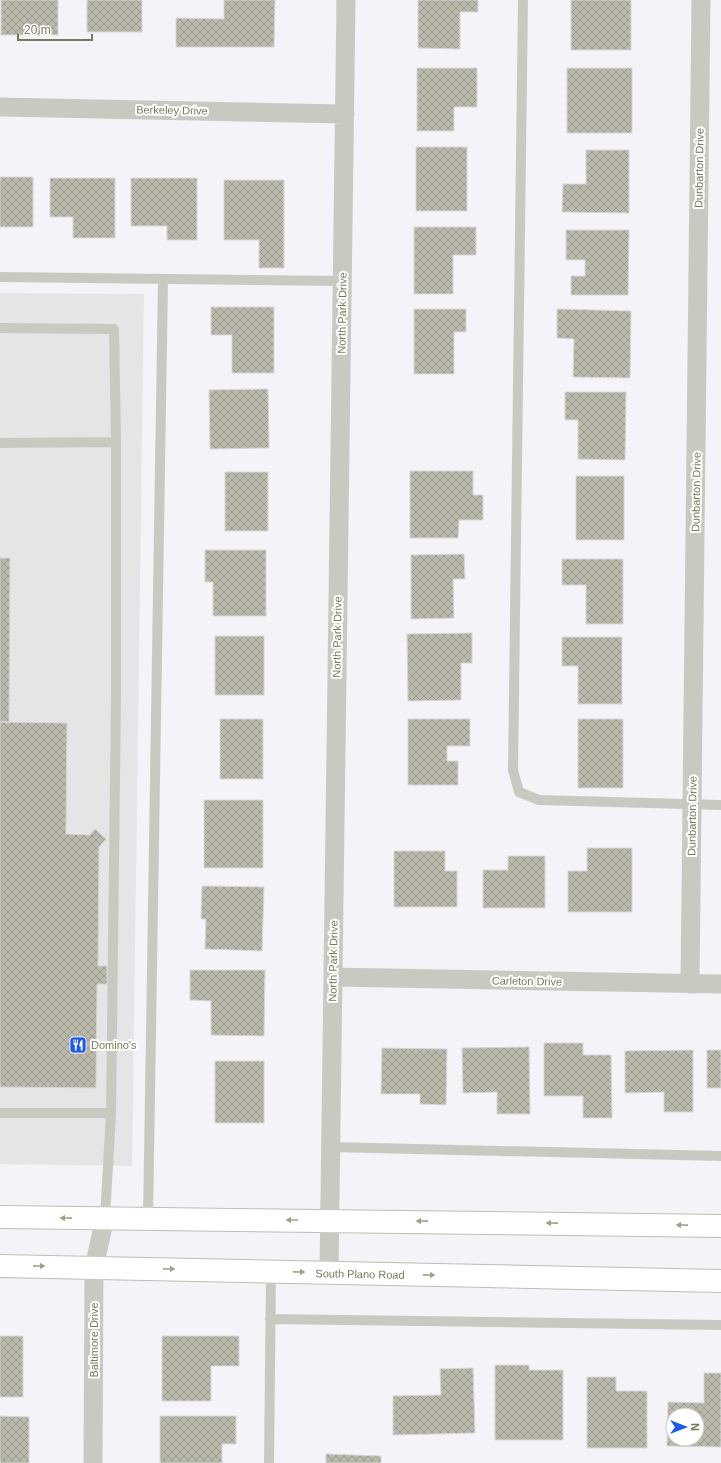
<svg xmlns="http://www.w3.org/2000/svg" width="721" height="1463" viewBox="0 0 721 1463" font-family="Helvetica,sans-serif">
<defs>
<pattern id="building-cross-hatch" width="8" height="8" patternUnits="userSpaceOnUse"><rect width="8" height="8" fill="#bbb9ac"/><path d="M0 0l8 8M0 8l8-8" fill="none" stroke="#9d9b8f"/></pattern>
</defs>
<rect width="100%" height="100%" fill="#f5f3f7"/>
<!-- built -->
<path fill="#e6e4e4" d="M0 293 144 294 132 1166 0 1164Z"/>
<!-- building -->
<path fill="url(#building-cross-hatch)" stroke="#d7d6d8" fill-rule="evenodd" d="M1 0H58V35H1Z
M87 0H142V32H87Z
M224 0H275L274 47H176V18L224 19Z
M418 0H478V12H460V49L418 48Z
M571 0H631V50H571Z
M417 68H477V107H454V131H417Z
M567 68H632V133H567Z
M416 147H467V211H416Z
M586 150H629V213L562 212 563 184H586Z
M0 177H33V227H0Z
M50 178H115V238H73V217H50Z
M131 178H197V240H167V226H131Z
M224 180H284V268H259V240H224Z
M414 227H476V255H453V294H414Z
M566 230H629L628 295H571V276H585V260H566Z
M211 307H274V373H232V335H211Z
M414 309H466V332H454V374H414Z
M557 309 631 311 630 378 573 377 574 339 557 338Z
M268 389 269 448 210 449 209 390Z
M565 392H626L625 460 578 459V420H565Z
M410 471H473V495H483V520H459L458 538H410Z
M225 472H268V531H225Z
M576 476H624V540H576Z
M205 550H266V616H213V582H205Z
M464 554 465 579H453L454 618 411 619V555Z
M0 558H10L9 722H0Z
M562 559H623V624H586V585H562Z
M472 633V663H461V700L408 701 407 634Z
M215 636H264V695H215Z
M562 637H622V704H578V666H562Z
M220 719H263V779H220Z
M408 719H470V746H447V761H458V785H408Z
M578 719H623V788H578Z
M0 722 67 723 66 834 90 835 95 829 106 839 99 847 98 966H107V984H97L96 1088 0 1087Z
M204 800H263V868H204Z
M587 848H632V912H568V871H587Z
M394 851H445V871H457V907H394Z
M508 856H545V908H483V870H508Z
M202 886 264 887 262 951 205 949 206 919H201Z
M190 970H265L264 1036 211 1035V1001L190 1000Z
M544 1043H583V1055H611L612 1118H583V1096H544Z
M529 1047 530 1114H497V1092L463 1093 462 1048Z
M382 1048 447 1049 446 1105 420 1104V1094H381Z
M693 1050V1112H664V1092L625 1093V1051Z
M707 1050H721V1088H707Z
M215 1061H264V1123H215Z
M0 1336H23V1397H0Z
M162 1336H239V1366H211V1401H162Z
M495 1365H529V1370H563V1440H495Z
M473 1368 475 1433 393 1435V1396L441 1395 440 1369Z
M704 1373H721V1447L667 1446 668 1402 704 1403ZM673 1415H697V1439H673Z
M587 1377H616V1391H647V1448H587Z
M0 1416 29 1417V1463H0Z
M160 1416H236V1444H222V1463H160Z
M326 1454 381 1456V1463H326Z"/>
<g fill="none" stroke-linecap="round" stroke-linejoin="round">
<!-- secondary casing -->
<g stroke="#bebdb3" stroke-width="24">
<path id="secondary" d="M0 1217 721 1226
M0 1266 721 1281"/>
</g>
<!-- lane -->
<path stroke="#cac9c1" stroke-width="10" d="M523 0 513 770 519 792 539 800 721 805
M0 277 342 281
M0 328 114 329 116 442V694L111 1113 105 1218
M0 443 116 442
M0 1113H111
M331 1147 721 1156
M148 1219 163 279
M270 1319 721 1325
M269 1463 271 1272"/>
<!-- street -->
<path stroke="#cac9c1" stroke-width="19" d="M0 107 345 114
M333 977 721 984
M690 984 701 0
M329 1273 346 0
M93 1463 94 1267 105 1218"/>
<!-- secondary -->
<use href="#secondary" stroke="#fff" stroke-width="22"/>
</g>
<!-- one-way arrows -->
<defs><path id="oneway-solid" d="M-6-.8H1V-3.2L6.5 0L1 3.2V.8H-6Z"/></defs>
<g fill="#a2a08c">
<use href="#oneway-solid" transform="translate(66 1218) rotate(-179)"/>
<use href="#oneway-solid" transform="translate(292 1220) rotate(-180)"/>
<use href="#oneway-solid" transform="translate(422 1221) rotate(-179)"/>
<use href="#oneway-solid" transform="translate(552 1223) rotate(-179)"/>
<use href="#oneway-solid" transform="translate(682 1225) rotate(-179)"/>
<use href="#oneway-solid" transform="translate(39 1266) rotate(1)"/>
<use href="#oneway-solid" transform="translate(169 1269) rotate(1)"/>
<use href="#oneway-solid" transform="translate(299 1272) rotate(1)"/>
<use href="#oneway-solid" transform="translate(429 1275) rotate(1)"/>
</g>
<!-- icons -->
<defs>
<g id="restaurant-square" transform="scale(0.9)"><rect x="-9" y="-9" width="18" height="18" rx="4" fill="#1b5aee" stroke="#fff"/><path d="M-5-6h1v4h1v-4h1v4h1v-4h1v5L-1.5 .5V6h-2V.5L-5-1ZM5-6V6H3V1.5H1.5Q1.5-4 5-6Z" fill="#fff"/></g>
</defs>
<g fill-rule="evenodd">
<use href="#restaurant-square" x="78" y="1045"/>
</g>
<g text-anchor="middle" stroke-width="4" stroke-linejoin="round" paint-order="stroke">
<!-- street labels -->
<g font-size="11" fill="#7a785b" stroke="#fff">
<text transform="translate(172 110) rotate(1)" y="4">Berkeley Drive</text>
<text transform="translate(699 168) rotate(-89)" y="4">Dunbarton Drive</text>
<text transform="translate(342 313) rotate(-89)" y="4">North Park Drive</text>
<text transform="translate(696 492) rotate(-89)" y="4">Dunbarton Drive</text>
<text transform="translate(337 637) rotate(-89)" y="4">North Park Drive</text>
<text transform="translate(692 816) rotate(-89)" y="4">Dunbarton Drive</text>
<text transform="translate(333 961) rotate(-89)" y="4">North Park Drive</text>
<text transform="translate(527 981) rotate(1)" y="4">Carleton Drive</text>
<text transform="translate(360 1274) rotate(1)" y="4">South Plano Road</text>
<text transform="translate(94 1340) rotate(-90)" y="4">Baltimore Drive</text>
</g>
<!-- poi labels -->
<g font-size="11" fill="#7a785b" stroke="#fff" text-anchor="start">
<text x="91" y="1049">Domino's</text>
</g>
</g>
<!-- north arrow -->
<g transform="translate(685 1427) rotate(90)"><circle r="19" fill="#ffffff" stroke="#cac9bd"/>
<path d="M0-3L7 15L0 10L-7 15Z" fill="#1b5aee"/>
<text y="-6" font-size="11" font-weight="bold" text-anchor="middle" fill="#7a785b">N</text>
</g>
<!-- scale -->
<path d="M18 34v6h74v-6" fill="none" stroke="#7a785b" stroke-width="2"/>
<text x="24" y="34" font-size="12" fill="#7a785b" stroke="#ffffff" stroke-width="3" paint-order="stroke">20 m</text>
</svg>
